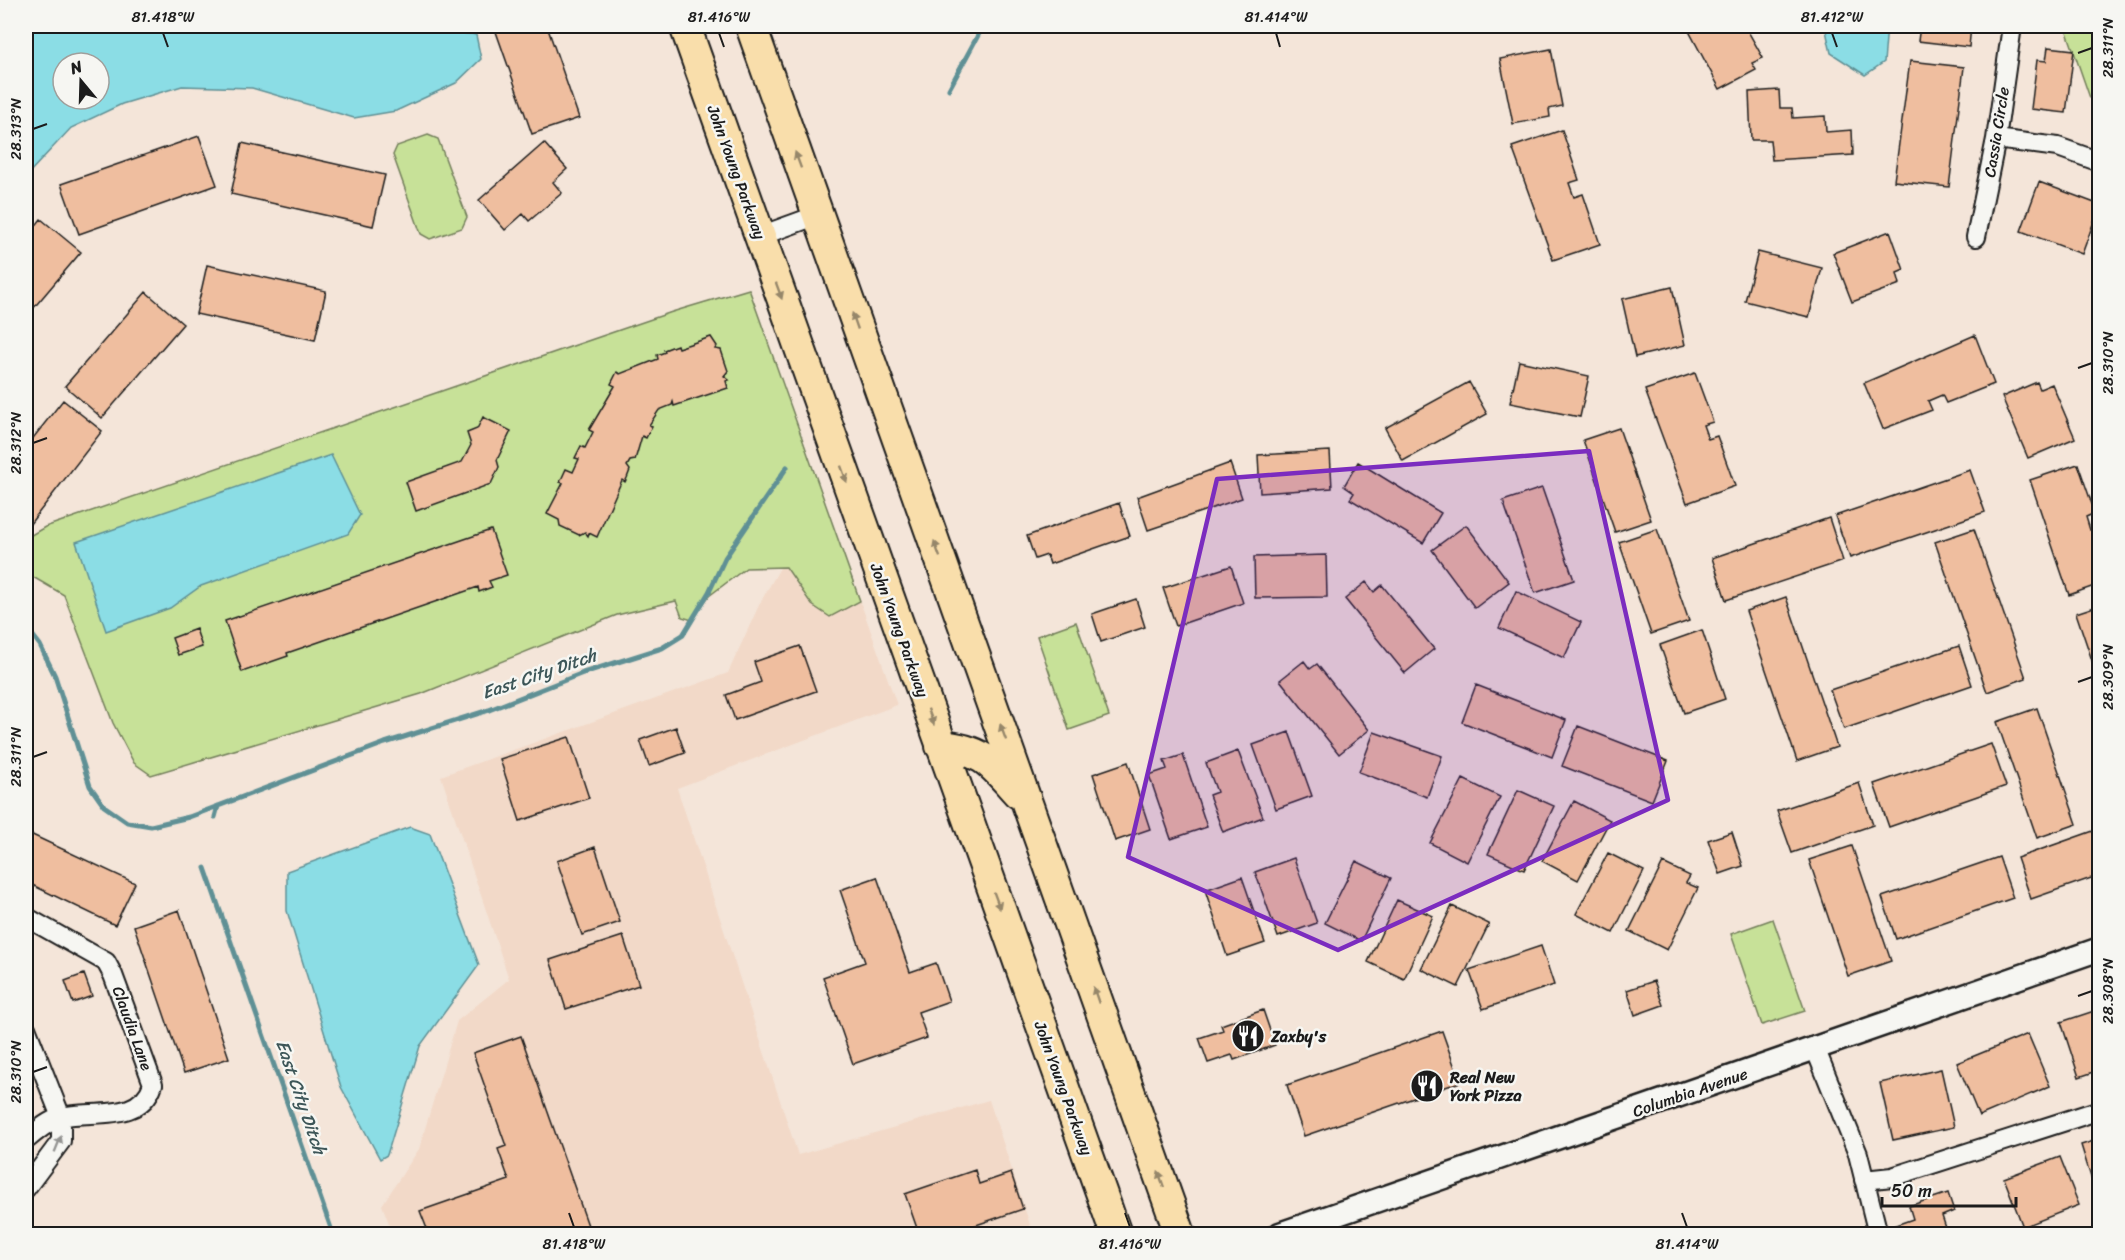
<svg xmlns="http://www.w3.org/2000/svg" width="2125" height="1260" viewBox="0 0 2125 1260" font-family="Sriracha,sans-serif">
<rect width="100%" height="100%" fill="#f4e5d9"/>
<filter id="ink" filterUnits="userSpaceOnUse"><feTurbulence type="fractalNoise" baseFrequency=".0167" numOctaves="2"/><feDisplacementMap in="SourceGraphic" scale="12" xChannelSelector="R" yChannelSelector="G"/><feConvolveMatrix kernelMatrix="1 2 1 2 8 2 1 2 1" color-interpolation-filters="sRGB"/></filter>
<g filter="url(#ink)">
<!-- built -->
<path fill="#f2d9c8" d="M786 567 829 617 860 601 897 705 677 788 798 1155 989 1100 1033 1234H393L382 1205 419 1149 457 1021 509 979 441 776 728 673 760 603 780 568Z"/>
<!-- green -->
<path fill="#c7e198" stroke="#727e5a" stroke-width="1.5" d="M2065 26H2099V101L2090 98Z
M428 135 438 139 467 217 462 228 430 239 421 234 393 155 397 146Z
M749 289 860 601 830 617 812 605 786 567 746 568 709 596 692 620 682 617 676 601 617 615 421 694 151 775 134 763 113 723 64 595 26 573V538L45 527 672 312Z
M1076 622 1109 716 1069 730 1037 636Z
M1773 919 1805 1011 1762 1025 1731 934Z"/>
<!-- water -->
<path fill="#8bdde5" stroke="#5f9095" stroke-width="1.5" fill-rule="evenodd" d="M26 26H421C436 36 458 31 476 35L481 59 456 83 396 111 354 118 252 88 182 86 122 104 71 128 26 176ZM63 63H99V99H63Z
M1825 26H1887L1884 62 1865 75 1831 53Z
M331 455 360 515 348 534 201 586 170 608 106 631 76 542Z
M410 827 430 834 479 965 420 1046 387 1155 380 1159 341 1087 287 911V871Z"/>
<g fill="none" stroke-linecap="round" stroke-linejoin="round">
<!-- stream -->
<path stroke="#5f9095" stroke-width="5" d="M949 89 983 26
M26 627 40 645 55 676 90 786 104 806 127 822 151 826 189 817 385 743 489 710 583 673 662 648 683 635 709 592 725 558 787 467
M215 817 218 806
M205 868 333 1234"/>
</g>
<!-- building -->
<path fill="#efbe9f" stroke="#1c1c1c" stroke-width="1.5" d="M494 26H547L579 118 532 134Z
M1699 26H1745L1763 58 1752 63 1756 70 1720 89 1689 31Z
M1920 26H1971L1969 47 1918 41Z
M2048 47 2074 50 2066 113 2031 109 2037 60 2046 61Z
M1551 49 1562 106 1549 109 1550 117 1513 124 1500 59Z
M1910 61 1964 67 1949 187 1894 181Z
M1779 90 1780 108H1792L1793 118 1825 116 1826 132 1852 130 1853 155 1772 160 1770 140H1751L1749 92Z
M1562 130 1579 180 1569 183 1574 197 1583 194 1600 244 1553 260 1512 147Z
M199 136 217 185 79 234 61 184Z
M242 143 385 175 373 226 231 194Z
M544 143 567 169 553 182 562 193 529 221 523 214 505 230 479 200Z
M2039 182 2100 205 2082 254 2021 231Z
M41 219 81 252 26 317V238Z
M1890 231 1904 270 1897 273 1900 284 1852 302 1833 253Z
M1758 252 1822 268 1809 317 1745 301Z
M207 265 326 291 315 340 196 314Z
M1672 287 1685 345 1635 357 1622 299Z
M146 292 183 324 102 418 65 386Z
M1975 335 1994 384 1946 403 1942 395 1928 401 1932 410 1883 429 1864 383Z
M711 337 717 346 715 349 721 350 728 371 724 376 729 380 726 381 728 388 674 406 673 402 672 405 659 410 649 425 652 426 646 438 642 436 635 460 630 461 627 466 630 470 627 478 625 482 622 480 597 537 589 533 588 536 585 532 579 535 560 526 559 520 547 514 563 483 560 482 566 469 573 472 579 459 575 458 581 446 585 448 593 432 589 430 615 386 611 384 617 372 620 374 658 359 657 355 665 352 664 350 677 345 678 348Z
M1519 361 1589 376 1580 417 1510 403Z
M1695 373 1713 422 1703 425 1708 439 1717 436 1735 486 1687 503 1645 390Z
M1469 382 1487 414 1403 461 1385 428Z
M2037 382 2040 389 2052 384 2075 438 2028 458 2002 397Z
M63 400 102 431 26 529V447Z
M483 417 511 431 497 460 499 467 491 484 416 511 406 482 462 462 471 445 467 433 477 429Z
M1619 428 1651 520 1615 532 1583 440Z
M1330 451 1332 488 1260 493 1258 455Z
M1358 462 1441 513 1423 543 1350 499 1354 493 1344 486Z
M1230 463 1242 498 1148 530 1137 497Z
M2078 464 2095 513 2086 517 2090 530 2100 527V584L2069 595 2030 480Z
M1970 470 1985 512 1850 558 1835 516Z
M1542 488 1574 580 1535 593 1503 501Z
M1119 503 1130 536 1050 564 1047 555 1035 559 1027 536Z
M1829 518 1843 561 1726 600 1712 558Z
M1466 525 1509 582 1475 608 1432 550Z
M1657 529 1689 621 1651 634 1619 542Z
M1974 529 2026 678 1987 692 1935 542Z
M491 530 507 575 489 581 492 587 479 592 478 587 287 653 288 656 242 672 225 621Z
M1326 555 1327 597 1255 598 1254 557Z
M1231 566 1243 603 1176 626 1163 588Z
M1366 582 1374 592 1382 585 1434 649 1405 673 1345 599Z
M1516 591 1581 622 1564 658 1499 628Z
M1786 597 1837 747 1797 761 1746 611Z
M1136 599 1145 627 1101 642 1092 614Z
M2100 605V678H2098L2076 613Z
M196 629 202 647 178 655 172 638Z
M1702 630 1725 699 1684 713 1660 645Z
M800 646 816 691 735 720 726 695 761 682 754 662Z
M1959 646 1972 685 1844 729 1830 690Z
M1304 661 1310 669 1317 664 1369 730 1339 754 1280 680Z
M1476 685 1566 720 1552 757 1462 722Z
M2037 708 2077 824 2037 838 1997 722Z
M1578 726 1668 761 1652 801 1562 766Z
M676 727 685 753 649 766 640 740Z
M1289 732 1312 796 1276 809 1253 745Z
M1374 732 1442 756 1427 797 1359 772Z
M569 737 589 798 520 821 500 759Z
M1991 744 2006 786 1889 827 1874 784Z
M1238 751 1263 817 1223 832 1209 795 1217 792 1206 763Z
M1183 755 1207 827 1171 839 1149 775 1167 769 1164 761Z
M1128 762 1150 829 1115 841 1093 774Z
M1463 779 1500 797 1467 862 1430 843Z
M1859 783 1873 825 1792 853 1777 811Z
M1518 790 1554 806 1524 870 1488 854Z
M1574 801 1610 820 1578 880 1542 861Z
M2096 830 2100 840V875L2031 899 2017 858Z
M26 832 135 883 115 925 26 882Z
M1732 832 1743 866 1720 874 1708 840Z
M1852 846 1891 961 1848 976 1809 860Z
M595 847 620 922 582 935 557 861Z
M1608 853 1644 871 1613 933 1576 914Z
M1999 857 2013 898 1896 939 1882 897Z
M1294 858 1317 923 1278 937 1255 872Z
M1356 861 1391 878 1361 941 1325 923Z
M1663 863 1690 876 1686 883 1698 888 1667 950 1629 931Z
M877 877 910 972 936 963 949 1001 918 1012 927 1038 853 1064 823 977 865 962 840 890Z
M1242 877 1265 943 1227 956 1205 890Z
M1397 900 1433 916 1404 979 1368 962Z
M1452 906 1489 924 1458 987 1421 969Z
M179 910 229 1058 184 1073 134 926Z
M623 936 639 985 566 1009 550 960Z
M1541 946 1554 985 1483 1009 1469 970Z
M84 974 92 996 73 1003 65 981Z
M1654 981 1663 1005 1635 1015 1627 990Z
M2100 1009V1070L2079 1077 2061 1022Z
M1263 1010 1275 1045 1234 1060 1232 1055 1208 1063 1199 1038 1223 1030 1221 1025Z
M1442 1031 1460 1082 1304 1136 1287 1085Z
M2028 1034 2050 1086 1979 1116 1957 1063Z
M521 1036 591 1234H429L420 1211 509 1180 498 1149 506 1146 473 1053Z
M1941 1069 1954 1127 1893 1140 1880 1083Z
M2100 1139V1200H2098L2081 1145Z
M2060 1157 2079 1205 2023 1227 2004 1178Z
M975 1170 979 1184 1011 1173 1023 1209 950 1234H919L905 1194Z
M1948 1193 1954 1211 1942 1216 1948 1234H1892L1890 1227 1913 1219 1909 1206Z"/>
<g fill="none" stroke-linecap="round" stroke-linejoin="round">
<!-- minor casing -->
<g stroke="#1c1c1c" stroke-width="22">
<path id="minor" d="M1996 139 2058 147 2100 162
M760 236 818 215
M1976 237 1996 139 2012 26
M26 917 106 962 113 975 153 1084C140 1124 91 1109 61 1117 48 1121 36 1132 26 1140
M26 1028 61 1117V1141L26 1188
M1815 1048 1858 1154 1878 1234
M1864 1180 1892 1177 2100 1110"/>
</g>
<!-- tertiary casing -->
<g stroke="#1c1c1c" stroke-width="27">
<path id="tertiary" d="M1280 1234 2100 949"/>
</g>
<!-- trunk casing -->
<g stroke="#1c1c1c" stroke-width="34">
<path id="trunk" d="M685 26 1116 1234
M751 26 1180 1234
M941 746C983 750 991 763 1018 793"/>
</g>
<!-- minor -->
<use href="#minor" stroke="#f6f6f2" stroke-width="18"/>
<!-- tertiary -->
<use href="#tertiary" stroke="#f6f6f2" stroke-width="22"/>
<!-- trunk -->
<use href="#trunk" stroke="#f9deab" stroke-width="30"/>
</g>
<!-- one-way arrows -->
<defs><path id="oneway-solid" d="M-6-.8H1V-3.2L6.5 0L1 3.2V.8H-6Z" transform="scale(1.5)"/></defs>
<g fill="#96876b">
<use href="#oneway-solid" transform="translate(798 160) rotate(-110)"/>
<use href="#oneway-solid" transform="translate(779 291) rotate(70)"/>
<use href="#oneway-solid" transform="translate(855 321) rotate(-109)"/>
<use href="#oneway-solid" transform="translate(844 474) rotate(70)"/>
<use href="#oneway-solid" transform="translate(937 549) rotate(-110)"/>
<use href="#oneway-solid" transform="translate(931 717) rotate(70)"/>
<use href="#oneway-solid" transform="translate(1003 732) rotate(-110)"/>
<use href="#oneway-solid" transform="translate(997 901) rotate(70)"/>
<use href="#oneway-solid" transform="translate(1096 995) rotate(-109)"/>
<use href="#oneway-solid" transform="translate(1161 1179) rotate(-109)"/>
</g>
<use fill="#949492" href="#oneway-solid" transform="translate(58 1144) rotate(-68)"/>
</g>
<!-- marked area -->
<path fill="#7b2cbf" fill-opacity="0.2" stroke="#7b2cbf" stroke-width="4.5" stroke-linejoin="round" d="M1589 451 1668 800 1338 950 1128 857 1217 479Z"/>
<!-- ticks -->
<path fill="none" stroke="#1c1c1c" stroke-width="2" d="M163 33 168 47M719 33 724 47M1276 33 1280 47M1832 33 1837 47M2078 53 2092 48M33 129 47 124M2078 368 2092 363M33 443 47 438M2078 682 2092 677M33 757 47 752M2078 996 2092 991M33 1072 47 1067M569 1213 574 1227M1125 1213 1130 1227M1682 1213 1687 1227"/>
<!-- icons -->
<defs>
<g id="restaurant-disc" transform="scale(1.725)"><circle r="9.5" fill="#1c1c1c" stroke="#f6f6f2"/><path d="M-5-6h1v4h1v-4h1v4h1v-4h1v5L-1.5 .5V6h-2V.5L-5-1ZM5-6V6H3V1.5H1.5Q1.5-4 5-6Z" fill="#fff"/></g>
</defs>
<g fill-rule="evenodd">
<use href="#restaurant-disc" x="1248" y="1036"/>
<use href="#restaurant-disc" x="1427" y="1086"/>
</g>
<g text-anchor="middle" stroke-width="5" stroke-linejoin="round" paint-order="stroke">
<!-- street labels -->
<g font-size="16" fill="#1c1c1c" stroke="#f6f6f2">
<text transform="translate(1996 132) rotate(-81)" y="6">Cassia Circle</text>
<text transform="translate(737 172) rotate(70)" y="6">John Young Parkway</text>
<text transform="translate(900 630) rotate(70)" y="6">John Young Parkway</text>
<text transform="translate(133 1028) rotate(70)" y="6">Claudia Lane</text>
<text transform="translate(1064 1088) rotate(70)" y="6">John Young Parkway</text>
<text transform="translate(1690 1092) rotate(-19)" y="6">Columbia Avenue</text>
</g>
<!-- poi labels -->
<g font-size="16" font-weight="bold" fill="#1c1c1c" stroke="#f6f6f2" text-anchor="start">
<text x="1271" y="1042">Zaxby's</text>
<text x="1450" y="1083">Real New<tspan x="1450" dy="18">York Pizza</tspan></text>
</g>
<!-- water labels -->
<g font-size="18" font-style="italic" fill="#3d5658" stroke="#f6f6f2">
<text transform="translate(539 674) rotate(-19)" y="6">East City Ditch</text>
<text transform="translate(301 1097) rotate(71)" y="6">East City Ditch</text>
</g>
</g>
<!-- margin -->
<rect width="2125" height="1260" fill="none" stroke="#f6f6f2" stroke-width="66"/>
<!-- north arrow -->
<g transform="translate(81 81) rotate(341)"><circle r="28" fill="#f6f6f2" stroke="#9f9f9c" stroke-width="1.5"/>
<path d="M0-4.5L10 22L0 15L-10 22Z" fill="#1c1c1c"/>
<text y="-9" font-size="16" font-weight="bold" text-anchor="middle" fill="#1c1c1c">N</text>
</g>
<!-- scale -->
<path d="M1882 1197v9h134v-9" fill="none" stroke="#1c1c1c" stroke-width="3"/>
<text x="1891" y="1197" font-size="18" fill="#1c1c1c" stroke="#f6f6f2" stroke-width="4.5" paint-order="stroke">50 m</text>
<rect x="33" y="33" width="2059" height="1194" fill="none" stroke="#1c1c1c" stroke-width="2"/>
<g font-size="15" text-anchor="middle" fill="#1c1c1c">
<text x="163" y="22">81.418°W</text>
<text x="719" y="22">81.416°W</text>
<text x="1276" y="22">81.414°W</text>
<text x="1832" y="22">81.412°W</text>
<text transform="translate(2108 48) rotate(-90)" y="5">28.311°N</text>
<text transform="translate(16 129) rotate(-90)" y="5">28.313°N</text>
<text transform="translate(2108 363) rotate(-90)" y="5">28.310°N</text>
<text transform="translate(16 443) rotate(-90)" y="5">28.312°N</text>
<text transform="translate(2108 677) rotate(-90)" y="5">28.309°N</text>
<text transform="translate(16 757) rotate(-90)" y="5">28.311°N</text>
<text transform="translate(2108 991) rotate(-90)" y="5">28.308°N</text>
<text transform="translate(16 1072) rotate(-90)" y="5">28.310°N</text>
<text x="574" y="1249">81.418°W</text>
<text x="1130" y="1249">81.416°W</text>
<text x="1687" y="1249">81.414°W</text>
</g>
</svg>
